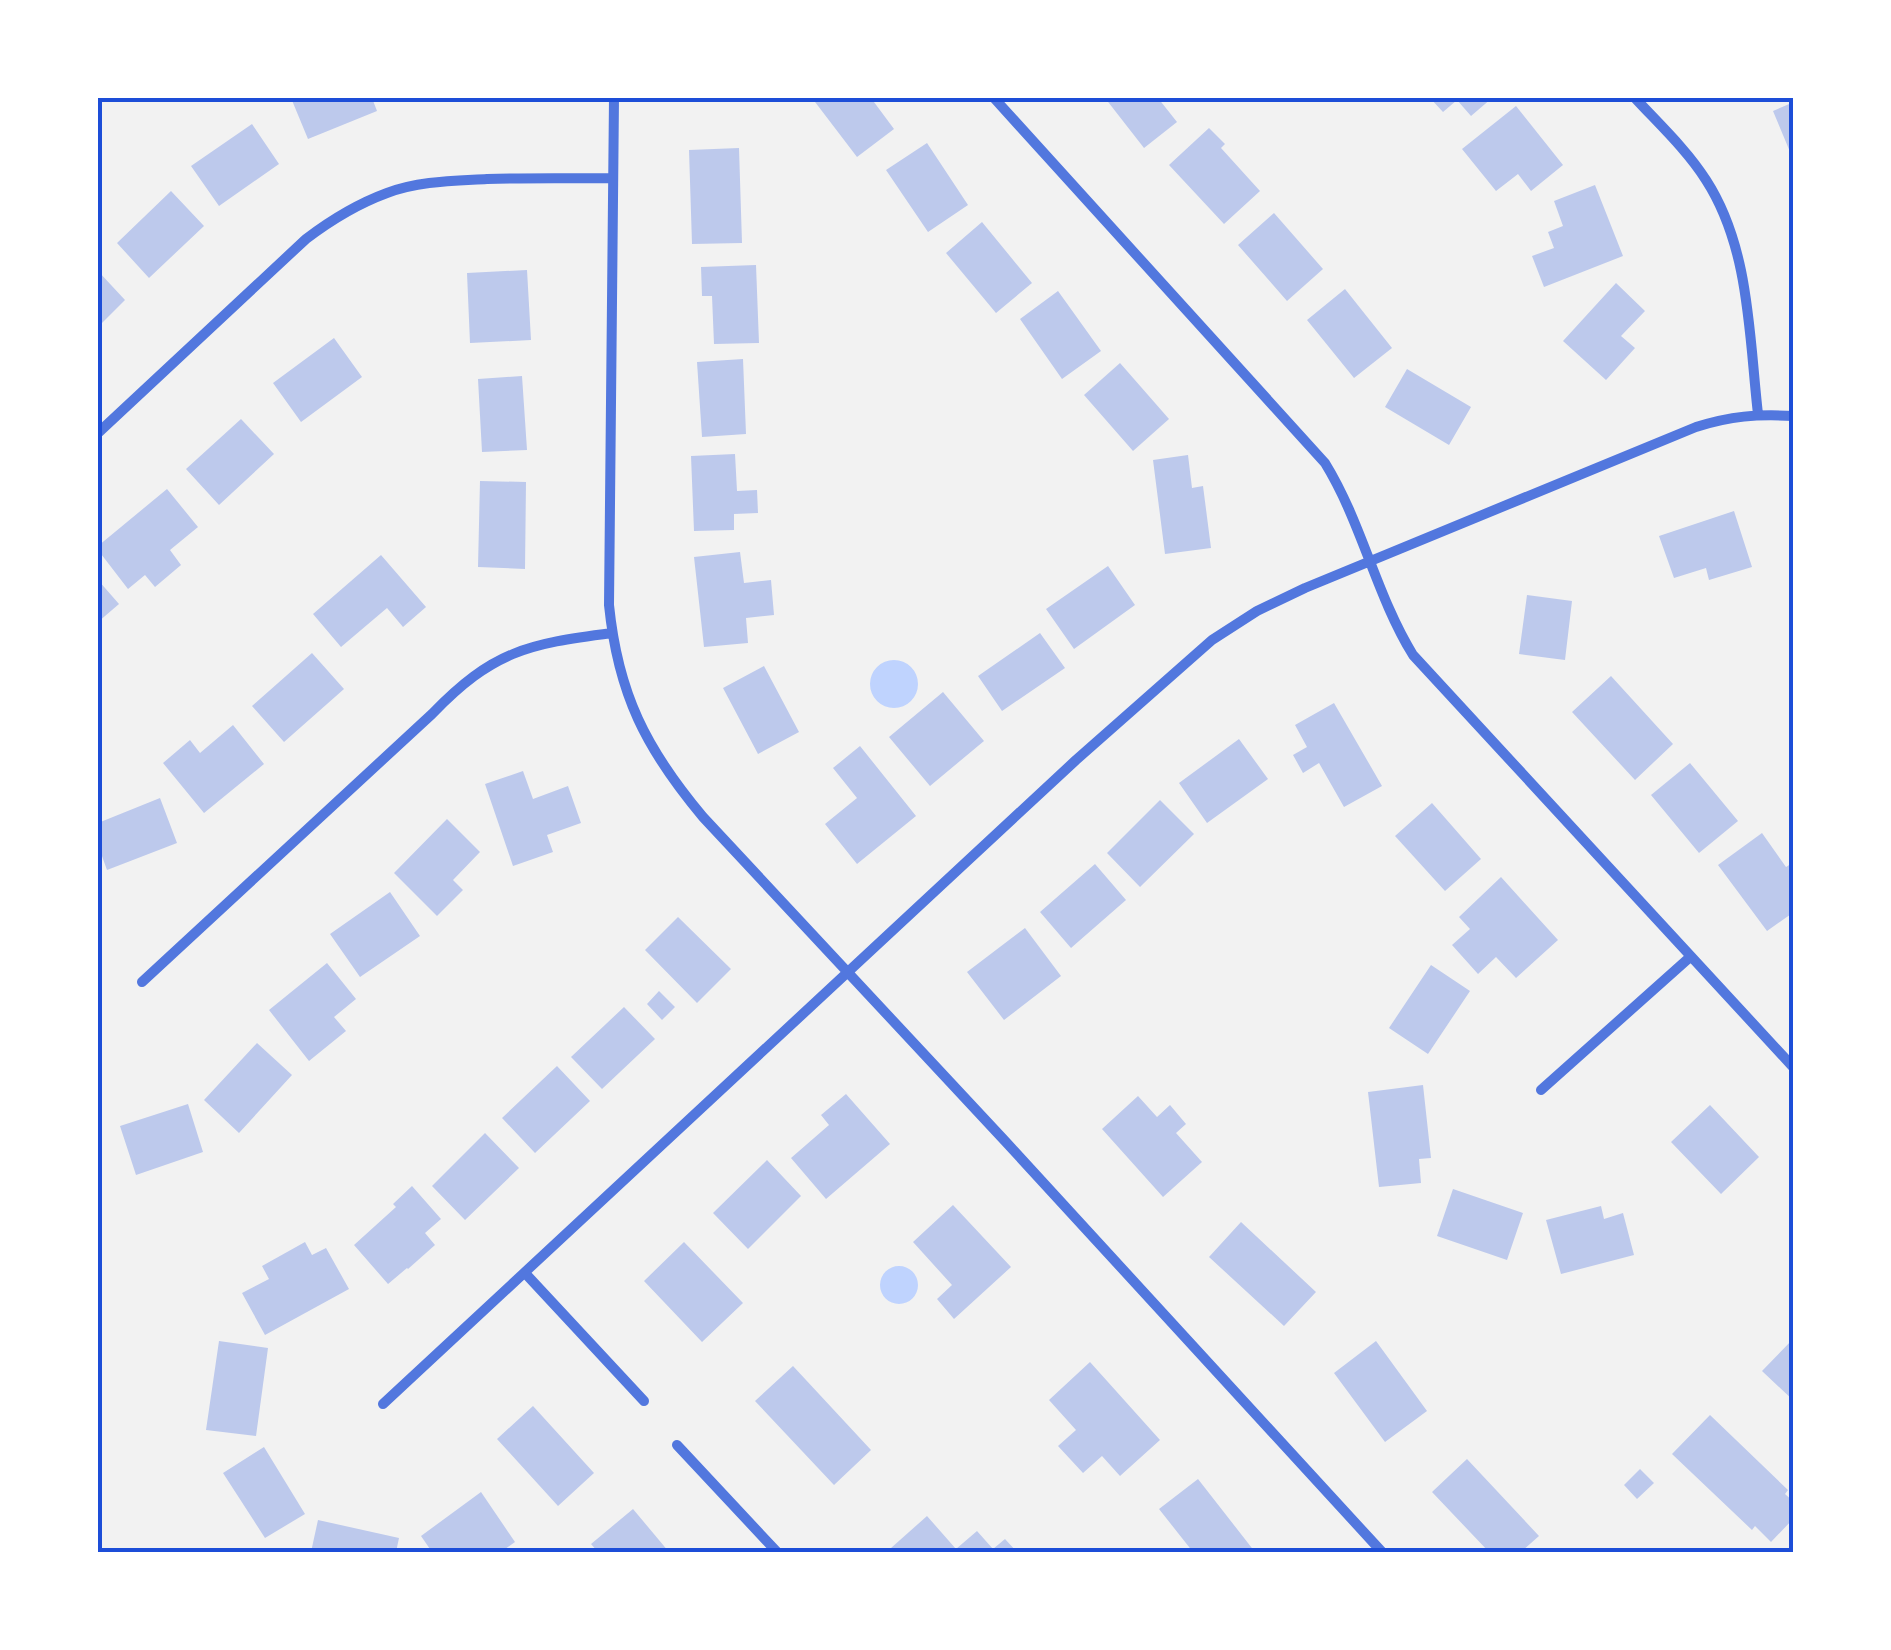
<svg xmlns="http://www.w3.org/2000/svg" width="1891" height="1650" viewBox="0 0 1891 1650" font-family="Figtree,sans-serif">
<rect width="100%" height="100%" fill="#f2f2f2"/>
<!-- water -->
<path fill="#bfd3fe" d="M870 684a24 24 0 1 1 48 0a24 24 0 1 1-48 0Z
M880 1285a19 19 0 1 1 38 0a19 19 0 1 1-38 0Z"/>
<!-- building -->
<path fill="#bdc9ec" d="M291 98H372L377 111 308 139Z
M812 98H871L894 129 857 157Z
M1105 98H1158L1177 122 1144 148Z
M1430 98H1492L1471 116 1457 100 1443 112Z
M1794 102V159H1793L1773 111Z
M1516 106 1563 165 1531 191 1518 174 1496 191 1462 149Z
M252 124 279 164 219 206 191 166Z
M1209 128 1225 144 1221 148 1260 191 1224 224 1169 165Z
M927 143 968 205 928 232 886 170Z
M739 148 742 243 692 244 689 150Z
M1595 185 1623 256 1544 287 1532 256 1554 248 1548 232 1563 226 1554 201Z
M171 191 204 226 149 278 117 243Z
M1274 213 1323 269 1287 301 1238 245Z
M982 222 1032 283 996 313 946 253Z
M756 265 759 343 714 344 712 296H702L701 267Z
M527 270 531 340 470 343 467 273Z
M98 271 125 300 98 327Z
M1616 283 1645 311 1621 336 1635 348 1606 380 1563 341Z
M1345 289 1392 348 1354 378 1307 320Z
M1058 291 1101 351 1062 379 1020 319Z
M334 338 362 377 301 422 273 383Z
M743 359 746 434 702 437 697 362Z
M1120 363 1169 419 1133 451 1084 395Z
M1407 369 1471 407 1449 445 1385 407Z
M522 376 527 450 482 452 478 379Z
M241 419 274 454 219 505 186 469Z
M735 454 737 491 757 490 758 513 734 514V530L694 531 691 456Z
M1188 455 1192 488 1203 486 1211 548 1165 554 1153 460Z
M480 481 526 482 525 569 478 567Z
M167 489 198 527 170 550 181 565 155 587 145 575 128 589 98 550V546Z
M1734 511 1752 567 1709 580 1706 568 1674 578 1659 536Z
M740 552 744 583 771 580 774 615 746 618 748 643 704 647 694 557Z
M381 555 426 607 403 627 387 608 341 647 313 614Z
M1108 566 1135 605 1074 649 1046 609Z
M98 580 119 604 98 622Z
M1527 595 1572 601 1565 660 1519 654Z
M1040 633 1065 668 1002 711 978 676Z
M312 653 344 689 284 742 252 706Z
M764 666 799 732 758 754 723 688Z
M1611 676 1673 744 1635 780 1572 712Z
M943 692 984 741 930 786 889 737Z
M1334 703 1382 786 1344 807 1319 763 1303 773 1293 755 1307 747 1295 725Z
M233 725 264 764 204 813 163 763 190 740 200 753Z
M1239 739 1268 779 1207 823 1179 783Z
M860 746 916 816 857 864 825 824 857 798 833 768Z
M1690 763 1738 821 1699 853 1651 795Z
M523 771 533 799 568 786 581 823 547 835 553 852 513 866 485 784Z
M160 798 177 843 107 870 98 845V823Z
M1160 800 1194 834 1140 887 1107 853Z
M1432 803 1481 859 1445 891 1395 836Z
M447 819 480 852 453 880 463 890 437 916 394 873Z
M1762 833 1786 867 1794 862V912L1767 931 1718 865Z
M1095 864 1126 900 1071 948 1040 912Z
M1501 877 1558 940 1516 978 1496 957 1478 974 1452 945 1470 929 1459 917Z
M390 892 420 936 360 977 330 934Z
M678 917 731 969 697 1003 645 950Z
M1025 928 1061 976 1004 1020 967 972Z
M327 963 356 999 334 1017 346 1031 309 1061 269 1010Z
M1431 965 1470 991 1428 1054 1389 1028Z
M659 991 675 1007 662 1020 647 1004Z
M624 1007 655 1039 602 1089 571 1057Z
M257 1043 292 1075 239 1133 204 1100Z
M557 1066 590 1101 535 1153 502 1118Z
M1423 1085 1431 1158 1419 1159 1421 1183 1379 1187 1368 1092Z
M846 1094 890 1144 826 1199 791 1158 829 1125 821 1115Z
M1138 1096 1157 1117 1170 1105 1186 1124 1176 1133 1202 1162 1163 1197 1102 1129Z
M188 1104 203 1152 136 1175 120 1126Z
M1710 1105 1759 1157 1721 1194 1671 1142Z
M485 1133 519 1168 465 1220 432 1186Z
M767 1160 801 1196 748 1249 713 1213Z
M412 1186 441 1219 425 1233 435 1245 408 1269 407 1268 388 1284 354 1245 396 1207 393 1204Z
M1453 1189 1523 1213 1507 1260 1437 1236Z
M953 1205 1011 1267 954 1319 937 1299 952 1285 913 1242Z
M1601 1206 1604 1219 1623 1213 1634 1255 1561 1274 1546 1220Z
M1241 1222 1316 1292 1284 1326 1209 1257Z
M305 1242 312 1255 326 1248 349 1289 265 1335 242 1293 269 1279 262 1266Z
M684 1242 743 1303 702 1342 644 1281Z
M1794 1338V1401L1762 1371Z
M219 1341 268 1348 256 1436 206 1430Z
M1376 1341 1427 1411 1385 1442 1334 1373Z
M1090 1362 1160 1440 1120 1476 1102 1456 1083 1473 1058 1446 1076 1430 1049 1400Z
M793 1366 871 1450 834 1485 755 1401Z
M533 1406 594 1473 558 1506 497 1439Z
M1710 1415 1788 1490 1785 1494 1794 1502V1518L1771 1542 1755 1526 1752 1530 1672 1454Z
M264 1447 305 1514 265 1538 223 1473Z
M1467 1459 1539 1536 1521 1552H1489L1432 1492Z
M1640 1469 1654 1483 1637 1499 1624 1485Z
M1198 1479 1255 1552H1193L1159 1509Z
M481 1492 515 1542 501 1552H432L421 1536Z
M633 1509 669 1552H598L591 1544Z
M927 1516 956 1549 977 1531 993 1549 1005 1539 1017 1552H895L891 1548Z
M318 1520 399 1538 396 1552H311Z"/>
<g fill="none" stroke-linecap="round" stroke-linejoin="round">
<!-- minor -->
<path stroke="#5277de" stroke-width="10" d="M614 98 609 605C618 694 646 749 703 817L1005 1141 1382 1552
M994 98 1325 463C1362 523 1376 595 1413 655L1794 1068
M1635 98C1659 124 1687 150 1706 180 1750 248 1749 336 1758 414
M98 433 306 239C331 220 357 204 387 193 419 181 453 181 487 179 529 178 571 178 613 178
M142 982 432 714C493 651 527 644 612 633
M1541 1090 1689 958
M525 1273 644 1401
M383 1404 1076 760 1212 640 1257 611 1305 588 1696 427C1731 416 1756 414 1794 416
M677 1445 777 1552"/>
</g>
<!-- border -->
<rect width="1891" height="1650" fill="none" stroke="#ffffff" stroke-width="200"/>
<rect x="100" y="100" width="1691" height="1450" fill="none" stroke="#1d4ed8" stroke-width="4"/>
</svg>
